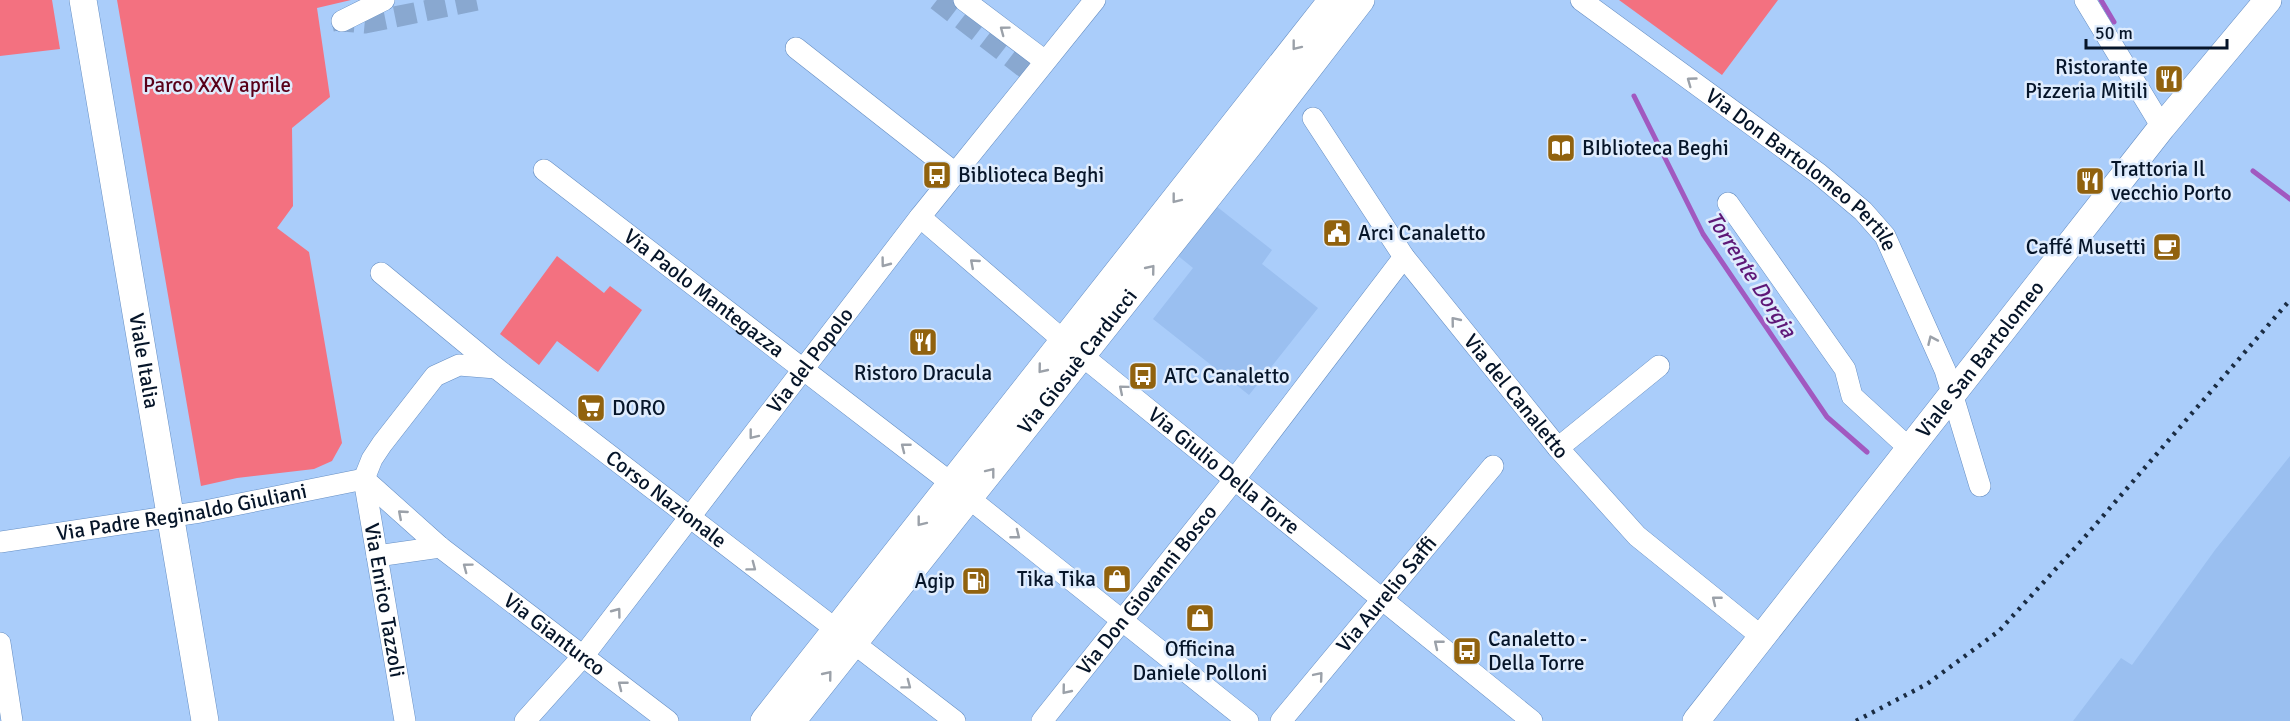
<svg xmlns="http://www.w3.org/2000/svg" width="2290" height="721" viewBox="0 0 2290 721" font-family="Signika,sans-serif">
<rect width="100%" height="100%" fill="#aacdfa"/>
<!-- built -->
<path fill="#9abff0" d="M1216 206 1272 250 1262 264 1318 308 1249 395 1153 319 1193 268 1177 255Z
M2290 456V721H2073L2121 658 2132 665 2215 550Z"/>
<!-- green -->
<path fill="#f37180" d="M0 0H52L60 49 0 56Z
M117 0H351L317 8 330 97 292 128 293 206 277 228 309 252 342 443 332 461 314 469 237 478 201 486Z
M1619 0H1778L1722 75Z
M557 256 604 293 610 286 642 310 598 372 557 341 539 365 500 334Z"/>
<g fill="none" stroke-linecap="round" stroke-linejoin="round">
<!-- stream -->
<path stroke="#a159c0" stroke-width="5" d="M2101 0 2114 22
M1634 96 1703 234 1827 417 1867 452
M2253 171 2290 199"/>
<!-- minor-tunnel -->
<path stroke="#89a8d0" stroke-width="21" stroke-dasharray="21 10" stroke-linecap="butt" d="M937 0 1034 75
M344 29 342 21 365 23 478 0"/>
<!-- minor casing -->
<g stroke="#658ec3" stroke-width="22">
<g id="minor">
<path d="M964 0 1045 61"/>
<path id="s1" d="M1581 0 1819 174 1863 211 1885 236 1945 370 1980 486"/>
<path d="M2085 0 2162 127"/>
<path d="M342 21 384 0"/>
<path d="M796 48 955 173"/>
<path id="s2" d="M1313 118 1404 257 1558 448 1637 536 1762 637"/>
<path id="s3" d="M544 170 951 483"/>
<path d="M1728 203 1845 369 1852 396 1910 449"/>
<path id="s4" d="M920 217 1064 341 1532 721"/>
<path id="s5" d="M381 273 496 368 955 721"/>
<path d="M1558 448 1659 366"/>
<path id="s6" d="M364 479 440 547 668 721"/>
<path id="s7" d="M364 479 405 721"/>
<path d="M364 479 372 459 382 444 435 376 459 365 496 368"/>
<path d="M970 499 1248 721"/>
<path id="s8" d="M0 542 200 512 364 479"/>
<path d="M377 556 440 547"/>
<path d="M0 643 12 721"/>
<path id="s9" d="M525 721 584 655 920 217 1095 0"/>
<path id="s10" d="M1042 721 1234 480 1404 257"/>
<path id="s11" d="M1281 721 1493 466"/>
</g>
</g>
<!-- major casing -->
<g stroke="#658ec3" stroke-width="28">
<g id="major">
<path id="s12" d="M83 0 205 721"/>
<path d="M764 721 1332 0"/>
<path id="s13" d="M792 721 1253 140 1361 0"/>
<path id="s14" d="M1696 721 2162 127 2268 0"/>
</g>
</g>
<!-- minor -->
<use href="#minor" stroke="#fff" stroke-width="21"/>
<!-- major -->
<use href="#major" stroke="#fff" stroke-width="27"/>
<!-- rail -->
<path stroke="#1a2c43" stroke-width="4.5" stroke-dasharray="3 6" stroke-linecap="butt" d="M1856 721 1927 684 1999 631 2084 538 2290 300"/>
</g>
<!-- one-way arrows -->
<defs><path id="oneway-chevron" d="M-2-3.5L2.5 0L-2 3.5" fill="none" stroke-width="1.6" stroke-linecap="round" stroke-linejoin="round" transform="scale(1.5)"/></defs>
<g stroke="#9ba1a9">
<use href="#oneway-chevron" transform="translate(1004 30) rotate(-143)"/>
<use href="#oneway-chevron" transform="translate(1296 46) rotate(128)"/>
<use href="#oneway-chevron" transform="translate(1691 81) rotate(-144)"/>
<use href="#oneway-chevron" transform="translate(1176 199) rotate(128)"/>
<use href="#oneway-chevron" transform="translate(885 263) rotate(127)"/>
<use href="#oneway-chevron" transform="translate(974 263) rotate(-139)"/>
<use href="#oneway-chevron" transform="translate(1151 269) rotate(-51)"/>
<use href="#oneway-chevron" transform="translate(1455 321) rotate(-129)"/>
<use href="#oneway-chevron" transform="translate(1932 340) rotate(-114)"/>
<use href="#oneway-chevron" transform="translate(1042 369) rotate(129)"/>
<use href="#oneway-chevron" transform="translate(1123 389) rotate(-140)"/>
<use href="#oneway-chevron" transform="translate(753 435) rotate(128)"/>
<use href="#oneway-chevron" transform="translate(905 447) rotate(-142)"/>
<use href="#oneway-chevron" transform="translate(991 472) rotate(-52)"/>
<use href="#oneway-chevron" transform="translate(402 514) rotate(-139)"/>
<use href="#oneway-chevron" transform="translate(921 522) rotate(128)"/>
<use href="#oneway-chevron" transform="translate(1016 535) rotate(38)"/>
<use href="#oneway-chevron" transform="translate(467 567) rotate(-143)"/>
<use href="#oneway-chevron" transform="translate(752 567) rotate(37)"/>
<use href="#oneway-chevron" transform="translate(1716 600) rotate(-141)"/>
<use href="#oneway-chevron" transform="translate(617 612) rotate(-53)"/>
<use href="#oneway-chevron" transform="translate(1438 644) rotate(-141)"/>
<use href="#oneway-chevron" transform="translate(828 675) rotate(-51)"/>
<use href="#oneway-chevron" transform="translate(1319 676) rotate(-50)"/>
<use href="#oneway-chevron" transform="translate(622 685) rotate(-142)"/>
<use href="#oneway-chevron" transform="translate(907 685) rotate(37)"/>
<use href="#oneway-chevron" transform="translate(1066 690) rotate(129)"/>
</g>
<!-- icons -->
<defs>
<g id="restaurant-square" transform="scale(1.5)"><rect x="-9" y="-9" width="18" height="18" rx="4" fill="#91620e" stroke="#dfecfd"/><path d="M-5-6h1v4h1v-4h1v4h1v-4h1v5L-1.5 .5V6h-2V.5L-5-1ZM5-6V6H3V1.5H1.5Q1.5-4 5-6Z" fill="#fff"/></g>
<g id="library-square" transform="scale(1.5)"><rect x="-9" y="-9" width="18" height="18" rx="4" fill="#91620e" stroke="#dfecfd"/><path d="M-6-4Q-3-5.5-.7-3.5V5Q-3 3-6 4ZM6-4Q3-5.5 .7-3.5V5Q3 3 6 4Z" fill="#fff"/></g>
<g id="bus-square" transform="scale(1.5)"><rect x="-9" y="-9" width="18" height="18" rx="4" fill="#91620e" stroke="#dfecfd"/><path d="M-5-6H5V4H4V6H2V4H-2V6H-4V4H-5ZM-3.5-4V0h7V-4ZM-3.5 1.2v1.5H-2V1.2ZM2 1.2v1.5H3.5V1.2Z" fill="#fff"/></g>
<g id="civic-square" transform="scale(1.5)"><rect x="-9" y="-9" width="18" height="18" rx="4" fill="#91620e" stroke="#dfecfd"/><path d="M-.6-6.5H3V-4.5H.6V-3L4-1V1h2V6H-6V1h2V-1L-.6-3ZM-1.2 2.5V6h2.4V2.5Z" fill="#fff"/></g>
<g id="cafe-square" transform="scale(1.5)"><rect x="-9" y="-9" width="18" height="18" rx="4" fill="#91620e" stroke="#dfecfd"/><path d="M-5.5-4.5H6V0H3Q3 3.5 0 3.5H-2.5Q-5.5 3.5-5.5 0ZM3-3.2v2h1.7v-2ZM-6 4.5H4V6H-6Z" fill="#fff"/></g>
<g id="supermarket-square" transform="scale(1.5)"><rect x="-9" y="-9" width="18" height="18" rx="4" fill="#91620e" stroke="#dfecfd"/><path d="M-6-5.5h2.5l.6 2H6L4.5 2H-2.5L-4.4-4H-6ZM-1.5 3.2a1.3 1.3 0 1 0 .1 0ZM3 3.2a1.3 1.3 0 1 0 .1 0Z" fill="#fff"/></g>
<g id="shop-square" transform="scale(1.5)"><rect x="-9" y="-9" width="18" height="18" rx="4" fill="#91620e" stroke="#dfecfd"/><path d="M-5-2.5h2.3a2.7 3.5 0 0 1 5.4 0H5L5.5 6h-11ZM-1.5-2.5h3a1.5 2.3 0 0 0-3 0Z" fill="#fff"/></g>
<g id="fuel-square" transform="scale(1.5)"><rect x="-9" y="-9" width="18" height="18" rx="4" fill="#91620e" stroke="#dfecfd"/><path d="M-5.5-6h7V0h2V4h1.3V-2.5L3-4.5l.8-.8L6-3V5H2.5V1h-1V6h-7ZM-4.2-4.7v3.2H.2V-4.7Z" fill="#fff"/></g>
</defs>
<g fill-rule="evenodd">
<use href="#restaurant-square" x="2169" y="79"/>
<use href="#library-square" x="1561" y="148"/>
<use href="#bus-square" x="937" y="175"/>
<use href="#restaurant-square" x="2090" y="181"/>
<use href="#civic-square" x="1337" y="233"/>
<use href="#cafe-square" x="2167" y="247"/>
<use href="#restaurant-square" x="923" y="342"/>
<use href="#bus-square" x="1143" y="376"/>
<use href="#supermarket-square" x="591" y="408"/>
<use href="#shop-square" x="1117" y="579"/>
<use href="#fuel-square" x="976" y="581"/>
<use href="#shop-square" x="1200" y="618"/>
<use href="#bus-square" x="1467" y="651"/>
</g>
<g text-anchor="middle" stroke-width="5" stroke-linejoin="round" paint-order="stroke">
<!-- poi labels -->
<g font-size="21" fill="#061529" stroke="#dfecfd" text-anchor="start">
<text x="2148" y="74" text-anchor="end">Ristorante<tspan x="2148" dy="24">Pizzeria Mitili</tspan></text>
<text x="1582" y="155">BIblioteca Beghi</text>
<text x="2111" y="176">Trattoria Il<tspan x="2111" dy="24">vecchio Porto</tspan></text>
<text x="958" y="182">Biblioteca Beghi</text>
<text x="1358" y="240">Arci Canaletto</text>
<text x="2146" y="254" text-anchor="end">Caffé Musetti</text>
<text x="923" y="380" text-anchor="middle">Ristoro Dracula</text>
<text x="1164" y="383">ATC Canaletto</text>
<text x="612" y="415">DORO</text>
<text x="1096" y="586" text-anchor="end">Tika Tika</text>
<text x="955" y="588" text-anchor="end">Agip</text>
<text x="1488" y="646">Canaletto -<tspan x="1488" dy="24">Della Torre</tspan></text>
<text x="1200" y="656" text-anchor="middle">Officina<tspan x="1200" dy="24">Daniele Polloni</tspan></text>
</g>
<!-- park labels -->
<g font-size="21" fill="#590019" stroke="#dfecfd">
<text x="217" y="92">Parco XXV aprile</text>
</g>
<!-- street labels -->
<g font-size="21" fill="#061529" stroke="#dfecfd">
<text dy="7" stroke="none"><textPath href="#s1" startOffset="279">Via Don Bartolomeo Pertile</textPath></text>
<text dy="7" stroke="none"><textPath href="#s3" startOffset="202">Via Paolo Mantegazza</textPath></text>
<text dy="7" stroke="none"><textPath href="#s14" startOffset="460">Viale San Bartolomeo</textPath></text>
<text dy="7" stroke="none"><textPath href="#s12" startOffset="366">Viale Italia</textPath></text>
<text dy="7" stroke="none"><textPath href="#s9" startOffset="460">Via del Popolo</textPath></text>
<text dy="7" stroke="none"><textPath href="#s13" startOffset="459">Via Giosuè Carducci</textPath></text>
<text dy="7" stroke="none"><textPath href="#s2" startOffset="345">Via del Canaletto</textPath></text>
<text dy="7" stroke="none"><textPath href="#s4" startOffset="396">Via Giulio Della Torre</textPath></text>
<text dy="7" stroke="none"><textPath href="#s5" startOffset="364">Corso Nazionale</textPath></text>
<text dy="7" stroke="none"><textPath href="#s8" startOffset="184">Via Padre Reginaldo Giuliani</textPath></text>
<text dy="7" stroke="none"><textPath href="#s10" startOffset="168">Via Don Giovanni Bosco</textPath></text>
<text dy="7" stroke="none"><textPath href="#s11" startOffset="165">Via Aurelio Saffi</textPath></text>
<text dy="7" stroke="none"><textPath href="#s7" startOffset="123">Via Enrico Tazzoli</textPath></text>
<text dy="7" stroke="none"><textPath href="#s6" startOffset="246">Via Gianturco</textPath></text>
</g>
<!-- water labels -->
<g font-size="22" font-style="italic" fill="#5e1878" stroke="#dfecfd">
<text transform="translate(1752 274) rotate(57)" y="8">Torrente Dorgia</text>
</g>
</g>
<!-- scale -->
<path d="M2086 39v9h141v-9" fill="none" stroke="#061529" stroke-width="3"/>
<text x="2095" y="39" font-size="18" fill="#061529" stroke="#dfecfd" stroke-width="4.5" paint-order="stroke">50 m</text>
</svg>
